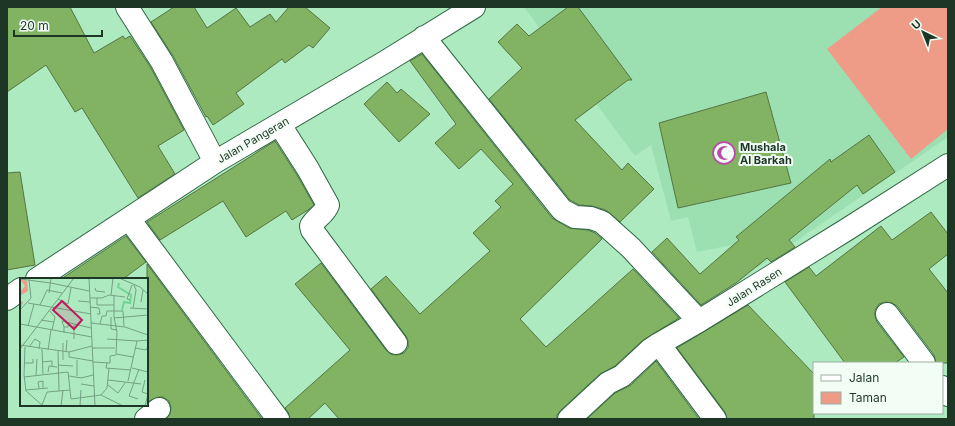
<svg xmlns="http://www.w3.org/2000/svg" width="955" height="426" viewBox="0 0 955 426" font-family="Inter,sans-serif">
<rect width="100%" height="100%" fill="#adeac0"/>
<!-- built -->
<path fill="#9ce0b2" d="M524 7H948V137L757 268 732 245 697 252 688 217 671 221 651 145 635 156Z"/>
<!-- green -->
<path fill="#ee9c88" d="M882 7H948V129L911 159 827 49Z"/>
<!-- building -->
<path fill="#81b362" stroke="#557542" d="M7 7H70L94 53 123 36 125 39 130 36 151 68 184 130 158 146 175 174 138 198 82 108 75 112 46 65 7 92Z
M174 7H194L207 28 236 8 250 27 270 14 276 22 289 7H305L330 28 313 48 309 45 285 63 282 59 236 93 244 104 213 125 207 116 206 117 173 56 151 22Z
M568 7H578L632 80H628L575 120 622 170 628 163 654 189 620 222 606 210 592 206 579 205 570 200 489 99 522 68 498 42 517 24 529 36Z
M422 54 552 218 569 228 588 230 595 233 602 239 520 319 546 347 633 269 679 318 643 340 615 366 600 374 561 410 557 415V419H339L325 403 308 419H290L288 412 285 408 350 350 295 284 321 263 386 350 391 354 397 355 404 353 408 348V341L406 336 371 289 386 276 420 314 490 251 473 233 501 207 495 201 513 184 481 149 459 169 435 143 456 124 410 61Z
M387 82 397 93 401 89 430 114 399 142 364 104Z
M766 92 791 183 678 208 659 123Z
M869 135 895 172 863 194 857 185 789 240 795 247 771 262 767 258 736 283 701 305 652 252 667 238 700 274 739 240 736 237 830 159 831 162Z
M275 141 297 175 314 205 308 210 292 220 286 211 246 237 223 201 160 240 147 222Z
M20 172 35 265 7 270V173Z
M931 212 948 234V254L929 269 948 293V363H936L934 355 897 306 892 303 886 302 879 304 875 310V316L877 322 904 357 895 363H845L785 282 809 267 816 276 881 226 892 240Z
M126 236 146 262 123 279H61Z
M147 264 262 419H166L170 414 171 408 169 401 163 397H158L147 402Z
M748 305 814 374V419H727L725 412 677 348Z
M656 361 699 419H587L615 393 631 385Z"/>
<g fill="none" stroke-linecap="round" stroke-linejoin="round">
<!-- minor casing -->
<g stroke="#2d6743" stroke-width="24">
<path id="minor" d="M127 7 162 62 215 162
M424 37 562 210 575 217 591 218 602 222 631 248 699 321
M280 125 308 169 328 205C325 214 315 218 311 226L312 230 396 343
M129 219 278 419
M37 279 215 162 385 62 474 7
M7 299 21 289
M887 314 924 363
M659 344 715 419
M942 387 948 395
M146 419 159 409
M569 419 608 383 622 376 650 350 659 344 699 321 846 230 948 165"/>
</g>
<!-- minor -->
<use href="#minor" stroke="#fff" stroke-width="22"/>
</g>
<!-- icons -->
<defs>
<g id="mosque-ring" transform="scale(1.15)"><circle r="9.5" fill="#f2fef5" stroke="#ba4aa8" stroke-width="1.5"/><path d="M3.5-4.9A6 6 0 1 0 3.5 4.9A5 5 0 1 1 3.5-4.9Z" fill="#ba4aa8"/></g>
</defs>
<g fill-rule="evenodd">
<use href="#mosque-ring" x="724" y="153"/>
</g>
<g text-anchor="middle" stroke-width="4" stroke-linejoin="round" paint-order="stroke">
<!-- street labels -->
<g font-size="11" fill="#1e3626" stroke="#f2fef5">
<text transform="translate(253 140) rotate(-30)" y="4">Jalan Pangeran</text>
<text transform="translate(754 287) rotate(-32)" y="4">Jalan Rasen</text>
</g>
<!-- poi labels -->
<g font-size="11" font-weight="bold" fill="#1e3626" stroke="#f2fef5" text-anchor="start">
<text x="740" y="151">Mushala<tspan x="740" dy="13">Al Barkah</tspan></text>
</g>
</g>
<!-- overview -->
<g transform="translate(20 278)">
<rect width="128" height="128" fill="#adeac0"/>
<path d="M0 1 7 3 8 13 1 17V23L3 24 0 32V14L5 8Z" fill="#ee9c88"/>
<path fill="none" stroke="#75d296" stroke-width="2" d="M99 5 98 9 111 17 110 25 104 24 102 32"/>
<path fill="none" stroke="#74a282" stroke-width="1" d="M69 0 75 128M99 0 120 9 128 16M0 1 31 5 69 13M75 10 76 13 85 14M29 15 31 0M91 17 93 0M94 18V39L97 54 96 76 113 79M70 20H82L89 17 105 19M77 20V27H94M38 21 48 26 51 10M110 22 107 21 112 7M58 23 70 24M121 24 123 12M8 25 71 36M20 27 27 12 42 15M70 29 79 30 80 36H77M110 30 128 31M113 30 116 12 114 7M0 32 11 20 9 1M29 32 35 39 32 52M91 39V51L97 52M94 40 128 37M21 42 34 44M71 45 105 49 128 57M0 46 72 59M80 46 82 38H86L87 33H103L104 48M8 48 14 26M44 49 42 43 71 50M44 55V49H48L49 44M54 61V47M87 61 117 63M0 67 49 74 72 68M5 69 4 97 6 113 23 128M9 69 15 61 20 64 19 71M72 70H95M115 70 126 72 127 70M0 71 54 0M22 71 23 96M28 72 31 52M38 73 39 113M46 74 47 62M49 74V79L73 83M43 82V65M57 82V98M22 84 32 83V88M73 84 90 85V78L96 77M4 85H13V81M87 85 86 90 111 92M38 87 53 88M112 90 128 94M28 94 29 88 37 89M16 97 17 81M49 98 61 100 73 97M4 99 48 94 51 121 81 117 103 128M88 102 121 106M125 102 122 114 128 116 125 128M108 103 117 63 128 62M61 106 74 108M88 107 98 115 105 105M19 110 18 104 23 103V110M6 112 28 110M81 117 87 110 89 90M118 121 109 118 119 91M22 127 27 114 50 112M41 128 43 112M60 128 61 112"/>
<path fill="#c2185b" fill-opacity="0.15" stroke="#c2185b" stroke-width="2" d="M42 23 62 42 54 51 33 32Z"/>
<rect width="128" height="128" fill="none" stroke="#1e3626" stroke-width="2"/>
</g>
<!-- border -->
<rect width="955" height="426" fill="none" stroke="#1e3626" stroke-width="16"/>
<!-- legend -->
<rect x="813" y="362" width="130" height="52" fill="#f2fef5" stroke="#9daea2"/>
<rect x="821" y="375" width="20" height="6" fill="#ffffff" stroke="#9daea2"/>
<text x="849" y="382" font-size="12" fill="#1e3626">Jalan</text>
<rect x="821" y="392" width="20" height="12" fill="#ee9c88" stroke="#9daea2"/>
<text x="849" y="402" font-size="12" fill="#1e3626">Taman</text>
<!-- north arrow -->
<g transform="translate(923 32) rotate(317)" stroke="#f2fef5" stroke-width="3" paint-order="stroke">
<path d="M0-3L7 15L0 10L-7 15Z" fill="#1e3626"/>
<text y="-6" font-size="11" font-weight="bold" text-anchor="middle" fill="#1e3626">U</text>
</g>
<!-- scale -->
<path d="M14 30v6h88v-6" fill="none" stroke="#1e3626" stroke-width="2"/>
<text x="20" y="30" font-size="12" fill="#1e3626" stroke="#f2fef5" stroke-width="3" paint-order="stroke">20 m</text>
</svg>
